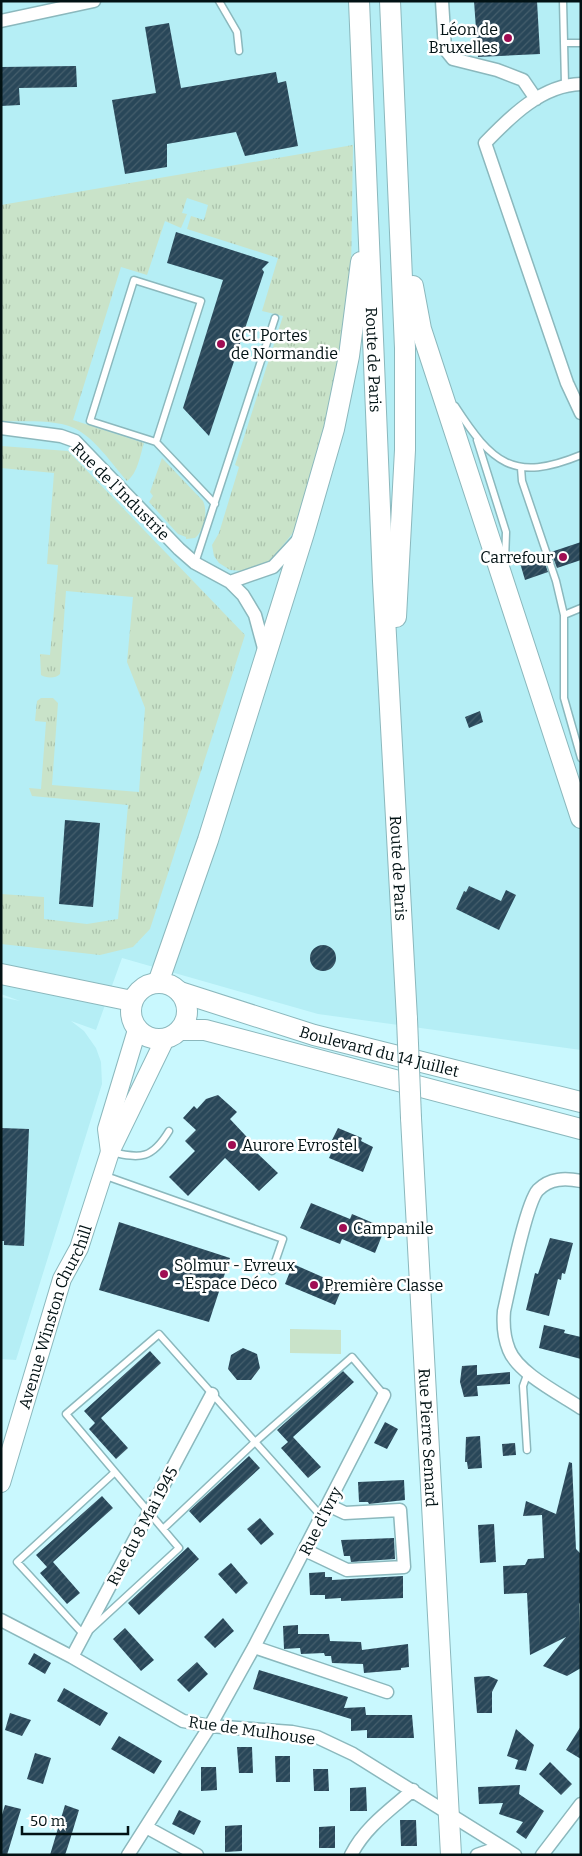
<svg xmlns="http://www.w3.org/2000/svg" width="582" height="1856" viewBox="0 0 582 1856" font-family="Bitter,serif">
<defs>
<pattern id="grass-tufts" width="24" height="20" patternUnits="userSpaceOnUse" patternTransform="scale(1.25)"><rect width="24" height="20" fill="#c9e3c9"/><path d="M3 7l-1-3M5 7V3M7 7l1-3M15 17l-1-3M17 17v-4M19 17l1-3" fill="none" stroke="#abc2ac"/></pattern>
<pattern id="building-hatch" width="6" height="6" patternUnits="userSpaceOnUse" patternTransform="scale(1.25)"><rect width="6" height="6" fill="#294759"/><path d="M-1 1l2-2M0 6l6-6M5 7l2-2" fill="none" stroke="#455e6c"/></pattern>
</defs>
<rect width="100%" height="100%" fill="#c9f8fe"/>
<!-- built -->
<path fill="#b5eef5" d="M1 1H581V1050L318 1014 122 958 96 1030 71 1021 84 1031 96 1048 101 1062 102 1084 16 1360 1 1359V997L20 1001 1 994Z"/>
<!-- grass -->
<path fill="url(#grass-tufts)" d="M353 145 351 274 337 389 302 513 292 534 268 564 243 571 230 570 219 563 214 556 212 545 219 533 239 467 235 465 283 316 262 311 278 258 187 229 191 216 204 220 208 205 187 198 182 213 187 214 181 228 165 221 147 275 121 267 73 420 144 443C140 455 138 473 127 481 112 464 95 438 74 428 54 419 24 422 1 421V205Z
M1 446 68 451 245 635 150 929 133 947 100 955 1 944V894L44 897V919L87 924 118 919 128 805 32 796 29 788 41 789 46 722 35 721 37 701 41 698H53L58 703 52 785 139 792 145 708 127 662 133 597 66 591 60 674C56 679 45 678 41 675L40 654 50 655 58 565 47 564 54 473 1 468Z
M162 458 203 501C208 512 205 529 195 538L186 539V537L178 534 149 502 153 496 150 492Z"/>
<!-- park -->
<path fill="#c9e3c9" d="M290 1329 341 1330V1354L290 1353Z"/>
<!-- building -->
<path fill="url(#building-hatch)" d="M474 1H537L540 54 478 57Z
M169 23 181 88 276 72 278 83 286 81 298 146 245 156 236 132 167 144V167L125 174 112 100 156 93 145 27Z
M76 66 77 87 19 88 20 105 1 106V67Z
M176 232 269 262 262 269 264 272 209 436 183 408 223 280 167 263Z
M581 542V560L557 568 551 552Z
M542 555 548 572 525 580 520 563Z
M480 711 483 722 469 728 465 717Z
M65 820 100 823 93 907 59 904Z
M469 886 501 901 506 890 516 895 499 930 456 909 464 891 466 892Z
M310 958a13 13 0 1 1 26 0a13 13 0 1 1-26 0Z
M218 1095 237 1112 230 1119 259 1150 257 1153 278 1173 259 1191 225 1158 188 1196 169 1177 195 1151 185 1141 196 1130 183 1118 194 1106 197 1109 206 1099Z
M1 1128 29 1129 24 1246 4 1245V1241H1Z
M338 1128 362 1138 361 1141 373 1147 363 1172 329 1158 336 1142 332 1140Z
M311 1203 350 1219 352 1214 385 1228 375 1253 342 1239 340 1244 300 1228Z
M119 1222 230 1258 209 1322 99 1290Z
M550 1238 573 1243 565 1274 562 1273 561 1280 558 1279 549 1316 526 1310 535 1273 538 1274Z
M293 1264 343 1286 335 1305 285 1284Z
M544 1325 565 1330 564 1333 581 1337V1359L539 1348Z
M243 1348 257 1354 260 1368 251 1380H237L228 1369 231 1355Z
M150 1351 161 1363 101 1418 128 1448 116 1459 89 1429 95 1423 84 1411Z
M477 1365V1375L510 1372V1384L477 1386 478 1396 464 1397 460 1382 462 1366Z
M343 1371 354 1382 293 1437 321 1467 308 1478 281 1448 288 1442 277 1430Z
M385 1422 398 1429 387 1449 374 1443Z
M480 1436 482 1468 468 1469 467 1462H465L466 1437Z
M515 1443 516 1455 503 1456 502 1444Z
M249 1456 260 1468 200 1523 189 1511Z
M569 1462 572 1463 576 1549 581 1554V1601L579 1604 581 1668 567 1676 543 1666 566 1637 530 1655 527 1593 504 1594 503 1566 525 1565 528 1559 544 1558 542 1515 523 1516 526 1501 556 1514Z
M404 1480 405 1500 369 1504 368 1502H359L358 1482Z
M102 1496 113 1508 53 1562 80 1593 67 1604 40 1573 47 1567 36 1555Z
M260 1518 274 1534 261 1545 247 1529Z
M494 1524 496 1562 480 1563 478 1525Z
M394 1538 395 1559 351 1562 350 1556H344L341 1540Z
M188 1547 199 1559 139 1615 128 1603Z
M231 1563 248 1583 236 1594 218 1574Z
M325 1572V1577H332V1580L403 1576V1598L341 1601V1598L325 1599V1595H310L309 1573Z
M223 1618 234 1631 215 1648 204 1637Z
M298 1625V1634H329L330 1641 361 1642 362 1650 408 1644 409 1667 401 1668V1670L364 1673 363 1664 332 1663 331 1656H325L324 1653 301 1654 300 1648 284 1649 283 1626Z
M125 1628 154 1660 141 1671 113 1639Z
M34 1653 51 1663 45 1674 28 1664Z
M197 1662 208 1674 189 1692 177 1680Z
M259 1670 348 1697 344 1708 365 1707 366 1715H412L414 1738H367V1730L351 1731V1719L253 1689Z
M489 1676 498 1680 492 1692V1713H477L474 1677Z
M64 1688 108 1713 100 1726 57 1701Z
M10 1713 31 1720 22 1736 5 1730Z
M581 1726V1759L566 1750Z
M516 1729 534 1745 526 1771 515 1769 518 1760 507 1756Z
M119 1736 162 1761 154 1774 111 1749Z
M237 1747H252L253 1773H239Z
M35 1753 51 1758 43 1784 27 1779Z
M275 1756H290V1782H276Z
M550 1762 572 1784 561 1795 539 1774Z
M201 1767H216L217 1790 201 1791Z
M313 1769H328L329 1791H314Z
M520 1785 519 1794 544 1811 526 1839 516 1832 523 1822 499 1814 503 1803 479 1804 478 1787Z
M366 1787 367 1811H350V1788Z
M5 1805 21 1809 7 1855H1V1818Z
M65 1805 79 1810 69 1843 65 1855H50Z
M179 1810 201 1821 194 1835 172 1824Z
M400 1820H416L417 1846H401Z
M242 1825V1851L225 1852V1826Z
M335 1826V1848H319V1827Z"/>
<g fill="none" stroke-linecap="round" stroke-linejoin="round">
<!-- service casing -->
<g stroke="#8bb8bd" stroke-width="9">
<path id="service" d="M219 1 237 32 239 51
M563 1 565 84
M564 43H581
M455 406C492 463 513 483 581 455
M477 440 506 532 505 561
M156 442 201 301 134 280 90 421 156 442 215 504
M521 468 522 481 556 581 564 615V698L581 758
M195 563 275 318
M564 615 581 608
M111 1152C141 1159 152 1159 169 1131
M103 1175 283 1239 272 1271
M527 1450 523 1386 528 1372
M163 1529 255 1442 352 1357 384 1395
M91 1629 179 1548 66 1414 159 1334 322 1517
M84 1635 17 1562 115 1472"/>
</g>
<!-- minor casing -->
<g stroke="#8bb8bd" stroke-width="15">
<path id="minor" d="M442 1 445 49 453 59 497 70 523 80 536 99
M1 21 94 1
M581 84C542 85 511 116 485 143L567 383 581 413
M1 428 61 436 75 441 179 549 195 563 230 582 243 595 255 615 265 652
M230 582 273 567 299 539
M581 1181C565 1178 550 1178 538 1190 526 1203 509 1289 504 1311 503 1323 504 1338 509 1350 518 1373 560 1394 581 1408
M305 1550 347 1570 404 1567 400 1510 345 1513 328 1505
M1 1620 72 1657 183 1721 210 1726 292 1732 317 1737 353 1754 515 1855
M254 1647 387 1692
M72 1657 212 1394
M146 1827 197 1855
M128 1855 210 1726 254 1647 384 1395
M351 1855C365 1827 390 1810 413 1790
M477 1855 494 1849 507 1851
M542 1855 581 1804"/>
</g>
<!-- secondary casing -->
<g stroke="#8bb8bd" stroke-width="20">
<g id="secondary">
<path d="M110 1152 107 1129 137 1030"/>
<path id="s1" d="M1 1483 62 1279 79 1248 110 1152 165 1039"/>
</g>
</g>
<!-- primary casing -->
<g stroke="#8bb8bd" stroke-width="22">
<g id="primary">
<path id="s2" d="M359 1 383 581 407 1019"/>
<path d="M390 1 405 348V450L396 617"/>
<path d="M413 286 421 329 581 818"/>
<path d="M1 974 132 1001"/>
<circle cx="159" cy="1011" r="28"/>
<path d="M158 983 208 840 304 533 334 429 349 356 361 262"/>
<path id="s3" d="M180 992 314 1035 581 1102"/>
<path d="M180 1030H205L581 1129"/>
<path id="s4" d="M411 1118 451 1855"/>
</g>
</g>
<!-- service -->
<use href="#service" stroke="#fff" stroke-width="6"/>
<!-- minor -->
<use href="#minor" stroke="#fff" stroke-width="12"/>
<!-- secondary -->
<use href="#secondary" stroke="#fff" stroke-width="18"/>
<!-- primary -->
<use href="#primary" stroke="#fff" stroke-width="20"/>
<!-- primary-bridge casing -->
<g stroke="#8bb8bd" stroke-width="22" stroke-linecap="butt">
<path id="primary-bridge" d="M407 1019 411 1118"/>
</g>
<!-- primary-bridge -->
<use href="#primary-bridge" stroke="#fff" stroke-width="20"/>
</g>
<!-- markers -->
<g fill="#a00d53" stroke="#fff" stroke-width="2">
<circle cx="508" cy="38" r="5"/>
<circle cx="221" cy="344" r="5"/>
<circle cx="563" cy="557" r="5"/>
<circle cx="232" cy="1145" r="5"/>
<circle cx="343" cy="1228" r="5"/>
<circle cx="164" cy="1274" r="5"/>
<circle cx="314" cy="1285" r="5"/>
</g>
<g text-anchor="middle" stroke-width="5" stroke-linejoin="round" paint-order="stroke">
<!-- poi labels -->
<g font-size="16" fill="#021214" stroke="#fff" text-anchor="start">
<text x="498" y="35" text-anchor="end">Léon de<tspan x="498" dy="18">Bruxelles</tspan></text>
<text x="231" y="341">CCI Portes<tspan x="231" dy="18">de Normandie</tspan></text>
<text x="553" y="563" text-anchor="end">Carrefour</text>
<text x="242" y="1151">Aurore Evrostel</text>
<text x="353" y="1234">Campanile</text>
<text x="174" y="1271">Solmur - Evreux<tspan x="174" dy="18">- Espace Déco</tspan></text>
<text x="324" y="1291">Première Classe</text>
</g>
<!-- street labels -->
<g font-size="16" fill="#021214" stroke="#fff">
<text dy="6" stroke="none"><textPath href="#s2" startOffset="359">Route de Paris</textPath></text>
<text transform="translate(121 491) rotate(45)" y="6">Rue de l'Industrie</text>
<text dy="6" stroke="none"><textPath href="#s2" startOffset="868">Route de Paris</textPath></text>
<text dy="6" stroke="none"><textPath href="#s3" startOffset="208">Boulevard du 14 Juillet</textPath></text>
<text dy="6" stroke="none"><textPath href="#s1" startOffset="175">Avenue Winston Churchill</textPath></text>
<text dy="6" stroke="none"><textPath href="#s4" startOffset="320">Rue Pierre Semard</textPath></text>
<text transform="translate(320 1521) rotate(-63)" y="6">Rue d'Ivry</text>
<text transform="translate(142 1526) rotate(-62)" y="6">Rue du 8 Mai 1945</text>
<text transform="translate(252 1730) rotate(8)" y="6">Rue de Mulhouse</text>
</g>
</g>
<!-- border -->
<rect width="582" height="1856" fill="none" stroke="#021214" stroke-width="5"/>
<!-- scale -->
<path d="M22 1826v8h106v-8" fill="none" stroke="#021214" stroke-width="2.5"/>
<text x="30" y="1826" font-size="15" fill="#021214" stroke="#ffffff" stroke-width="4" paint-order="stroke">50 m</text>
</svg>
